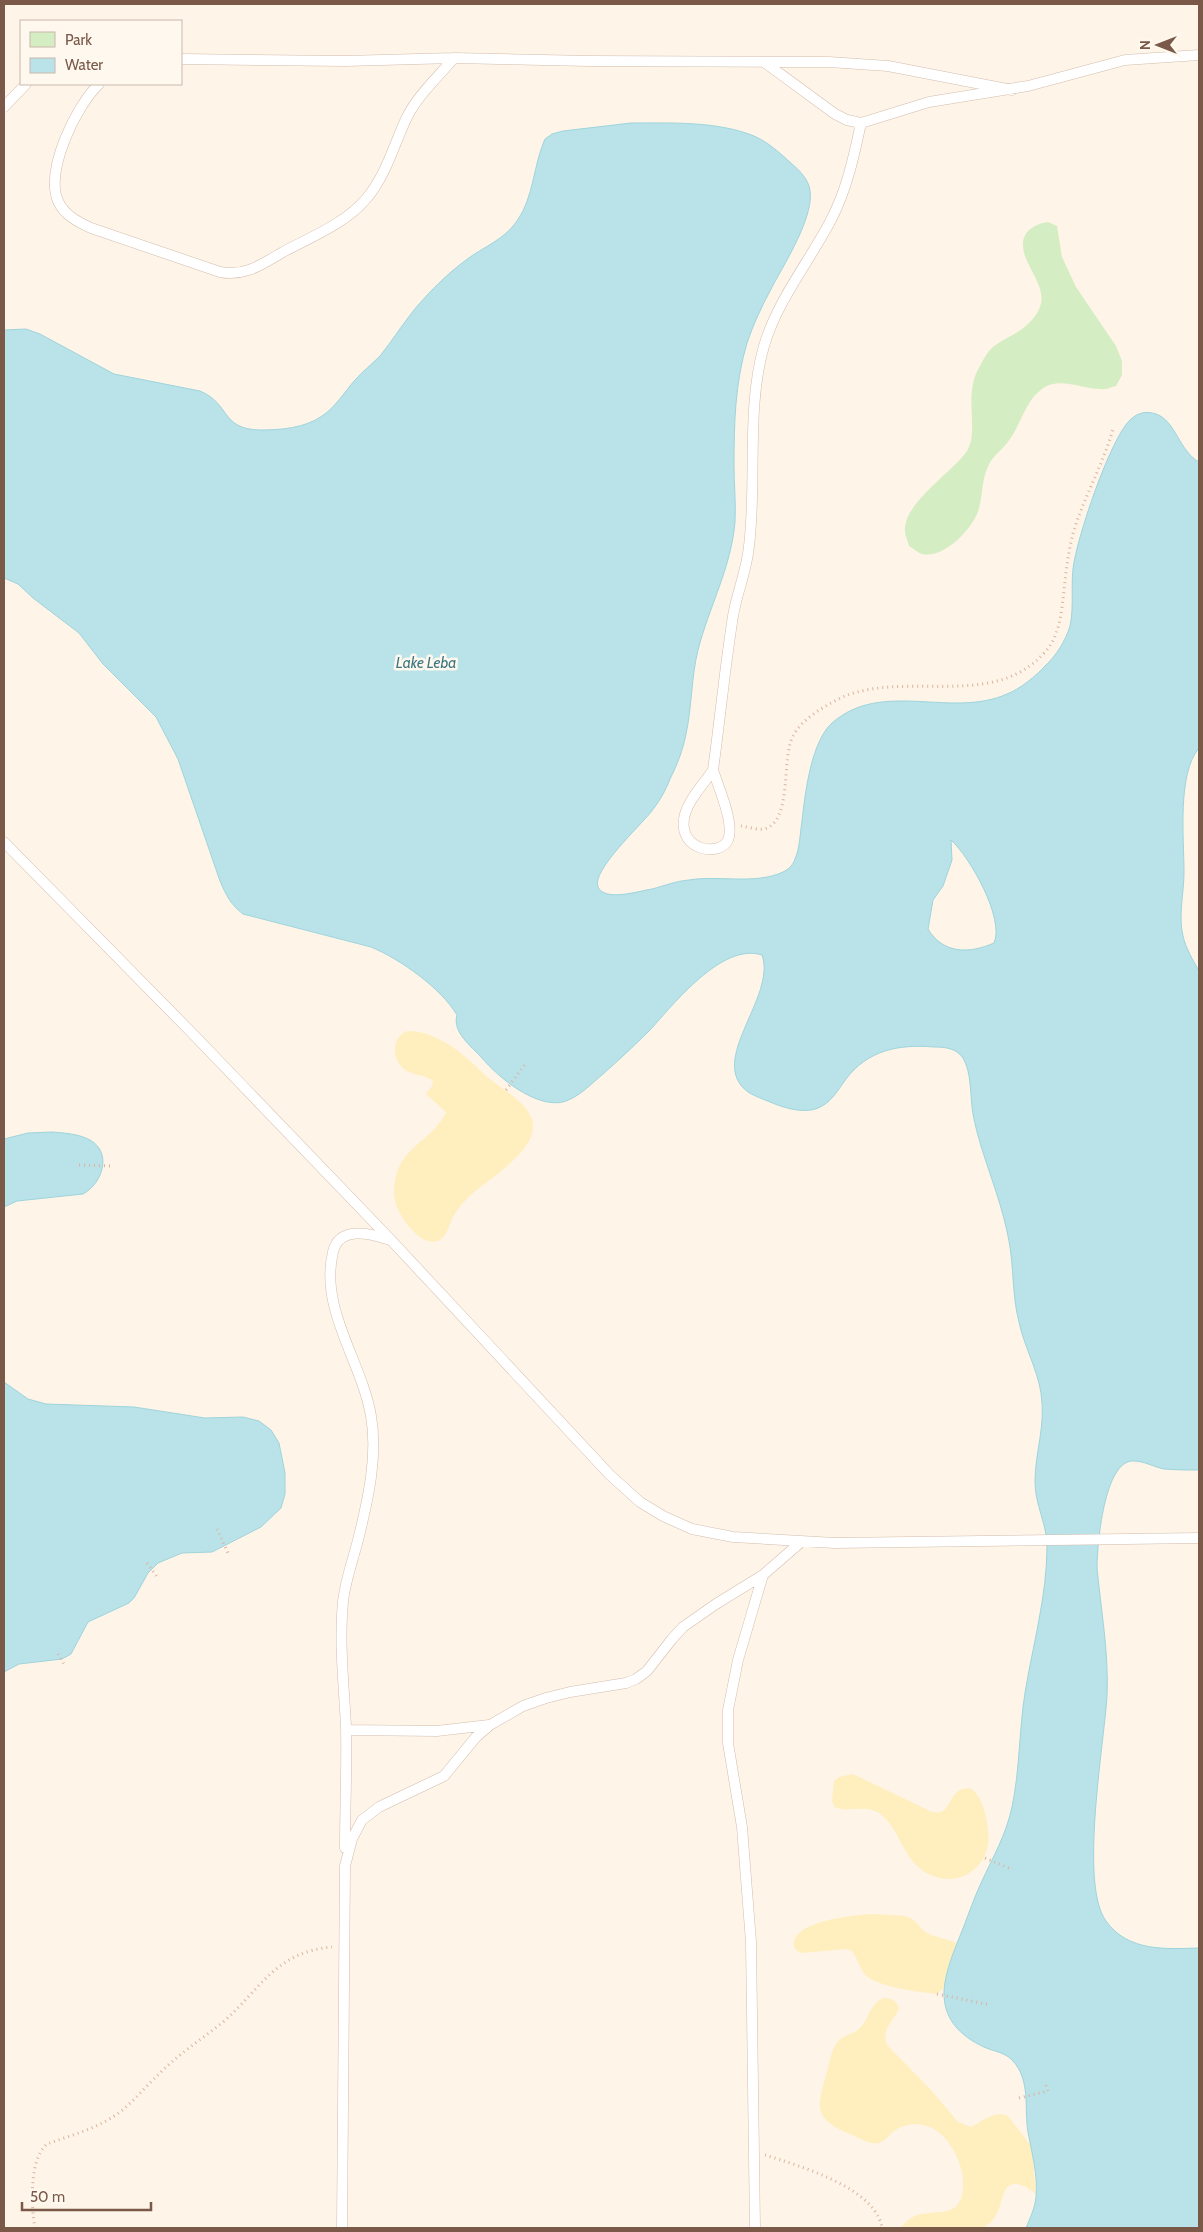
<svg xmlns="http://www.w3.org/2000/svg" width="1203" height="2232" viewBox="0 0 1203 2232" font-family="Cabin,sans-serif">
<rect width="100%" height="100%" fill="#fef4e7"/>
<!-- green -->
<path fill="#d5edc3" d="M1048 222 1057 226 1062 257 1076 287 1116 346 1122 361V375L1116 386C1111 387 1106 390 1101 389 1082 389 1059 376 1042 389 1024 402 1021 426 1007 443 1000 452 991 457 987 469 981 483 983 500 977 514 970 531 943 559 922 554 918 553 913 548 909 546 908 541 905 536 905 531 903 503 953 472 967 451 980 429 962 395 980 366 983 360 988 351 993 347 1004 338 1018 334 1028 324 1055 298 1035 282 1025 256 1018 235 1030 225 1048 222Z"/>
<!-- sand -->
<path fill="#ffefbf" d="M408 1031C438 1031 465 1055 485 1075 499 1088 533 1104 533 1126 534 1152 490 1178 472 1194 464 1201 458 1208 453 1217 449 1224 448 1235 440 1240 420 1250 395 1212 394 1195 394 1145 430 1146 446 1112L426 1094 432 1086 433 1081C425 1074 412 1076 404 1069 391 1059 392 1035 408 1031Z
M853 1774 930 1811C955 1820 945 1784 972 1789 983 1799 987 1817 988 1831 993 1869 954 1893 922 1870 902 1856 899 1827 879 1813 865 1804 848 1813 834 1807L832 1801 834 1781 839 1777Z
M873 1914 906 1916 914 1920 924 1931 931 1935 958 1943 944 1988 937 1994C919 1992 872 1987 863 1972 859 1965 857 1958 852 1951L847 1949 801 1953C796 1951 793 1947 794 1941 800 1920 855 1915 873 1914Z
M884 1998C892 1998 896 2001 899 2008 894 2022 881 2028 887 2045L931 2090 958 2122 971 2127C984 2121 993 2110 1008 2116L1032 2147 1036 2194C1028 2187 1010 2176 1004 2193 1001 2200 1000 2208 996 2215 993 2221 988 2225 982 2228H900C904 2224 909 2218 915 2216 931 2209 957 2219 962 2195 967 2172 955 2145 937 2131 925 2122 906 2122 894 2131 889 2135 885 2141 879 2143 871 2145 861 2139 854 2136 815 2119 815 2112 827 2072 830 2061 832 2044 842 2038 848 2034 856 2033 861 2027 870 2017 870 2003 884 1998Z"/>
<!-- water -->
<path fill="#b9e3e9" stroke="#9ed4dc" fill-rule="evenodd" d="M631 123C671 123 717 121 754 136 768 142 780 153 792 164 799 170 806 177 809 186 818 213 782 267 770 291 761 308 753 325 747 343 735 383 734 424 734 465 734 484 736 504 735 522 731 568 709 607 698 650 691 678 692 707 686 734 683 750 677 765 670 779 666 790 659 802 651 812 641 825 591 871 598 887 605 902 639 891 652 889 664 886 676 881 689 880 718 875 755 885 783 872 789 869 793 865 795 859 800 848 800 833 802 821 805 794 811 742 832 723 882 679 951 719 1007 694 1020 689 1036 676 1045 666 1056 656 1066 640 1070 626 1074 608 1071 588 1073 569 1076 540 1110 439 1130 420 1138 412 1147 411 1156 414 1176 421 1179 451 1199 462V748C1177 774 1184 839 1184 872 1184 893 1178 916 1183 936 1186 949 1193 960 1199 971V1470C1188 1470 1176 1470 1164 1469 1154 1467 1144 1461 1134 1461 1104 1459 1097 1546 1097 1568 1101 1610 1109 1654 1107 1696 1104 1745 1079 1884 1106 1921 1128 1952 1166 1949 1199 1948V2228H1026C1030 2218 1035 2208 1036 2197 1038 2175 1032 2154 1028 2132 1024 2109 1031 2081 1013 2061 1005 2052 995 2052 984 2047 960 2036 943 2019 944 1991 945 1973 953 1953 960 1936 967 1919 973 1900 981 1883 993 1857 1006 1835 1012 1807 1020 1769 1019 1730 1025 1693 1033 1644 1047 1596 1047 1546 1047 1524 1035 1505 1035 1482 1035 1451 1046 1427 1041 1393 1037 1368 1024 1346 1019 1322 1012 1296 1014 1267 1009 1241 1003 1208 991 1178 981 1146 978 1136 975 1125 973 1114 970 1097 972 1073 963 1058 956 1048 945 1047 934 1047 899 1044 868 1050 846 1079 838 1090 831 1103 818 1108 804 1114 784 1108 770 1102 763 1099 754 1096 748 1092 706 1061 777 997 762 955 722 942 673 1005 650 1030 635 1045 619 1060 603 1074 591 1084 578 1098 563 1102 535 1108 498 1077 482 1058 471 1046 452 1032 457 1015 441 988 400 959 371 947L243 914C231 905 226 895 220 881L178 759 156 717 103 664 79 633 33 598 18 584 4 578V330L26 329 40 334 114 374 200 391C231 404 220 429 260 430 281 430 305 428 322 416 335 408 345 391 355 380 363 371 372 364 380 356 392 341 402 325 414 310 429 292 447 274 466 260 483 247 504 240 517 221 534 197 533 166 545 139L552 134 563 131ZM951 840C970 857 1005 919 994 943 969 954 943 954 928 929L933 900 943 886 952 860Z
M52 1132C65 1133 79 1134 90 1140 113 1153 102 1184 83 1194L17 1201 4 1207V1139L28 1133Z
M4 1382 28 1399 46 1404 134 1407 205 1418 243 1417 259 1421 271 1430 279 1443 285 1473V1494L281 1508 261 1527 212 1552 182 1553 158 1563 148 1573 134 1598 129 1603 88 1622 71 1654 62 1659 19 1664 4 1672Z"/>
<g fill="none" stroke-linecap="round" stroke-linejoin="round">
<!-- lane casing -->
<g stroke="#d3bdae" stroke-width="11">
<path id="lane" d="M181 59 345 61 454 58 590 61 829 62 888 66 1012 90
M764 62 835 114 847 120 861 123 929 102 1028 86 1125 60 1199 55
M99 84C76 106 45 170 58 201 64 215 78 222 91 228L220 272C245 277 262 264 283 252 311 237 346 223 366 199 386 176 394 144 407 117 418 95 438 77 454 58
M4 107 26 84
M713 770C720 719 725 667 733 616 737 592 747 570 749 546 757 482 746 408 764 346 777 301 809 262 831 220 847 189 854 156 861 123
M713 770C718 786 735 824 728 840 720 857 679 851 684 819 686 802 704 784 713 770Z
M4 842 192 1033 391 1240 610 1475 640 1502 663 1516 692 1529 733 1537 835 1543 1199 1538
M346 1730 437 1731 489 1725
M345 1848C345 1808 347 1767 346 1727 344 1686 339 1643 343 1602 345 1581 353 1560 358 1540 368 1500 378 1456 371 1416 362 1362 319 1309 333 1252 339 1226 369 1233 387 1239
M342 2228 345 1866 352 1839 362 1820 379 1807 444 1776 476 1737 490 1725 523 1706 546 1698 570 1692 626 1683 636 1679 647 1671 672 1639 683 1627 716 1604 763 1575
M755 2228 751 1942 742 1827 728 1743V1710L738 1660 763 1575 801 1542"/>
</g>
<!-- path -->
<path stroke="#dbb49f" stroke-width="3" stroke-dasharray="1 4" stroke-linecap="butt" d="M741 826C748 827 757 830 764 829 793 822 781 758 793 736 801 721 818 710 833 702 896 665 991 714 1045 652 1058 638 1061 617 1063 599 1066 573 1068 546 1077 521 1088 490 1104 461 1113 429
M506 1090 526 1063
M79 1165 110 1166
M217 1529 228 1553
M147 1563 158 1578
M58 1654 65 1666
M985 1858 1011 1869
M937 1994 991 2005
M1019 2098 1048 2091 1045 2083
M765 2155C800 2166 876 2188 882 2228
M35 2228C31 2206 29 2159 47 2144 72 2135 99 2128 120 2112 135 2100 147 2085 161 2072 180 2053 202 2039 223 2022 261 1989 275 1952 332 1947"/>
<!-- lane -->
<use href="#lane" stroke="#fff" stroke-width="10"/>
</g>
<g text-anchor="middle" stroke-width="5" stroke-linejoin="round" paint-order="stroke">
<!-- water labels -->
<g font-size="15" font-style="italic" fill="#3b7680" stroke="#fff8ee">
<text x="426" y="668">Lake Leba</text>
</g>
</g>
<!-- border -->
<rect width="1203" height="2232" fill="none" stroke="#7a5949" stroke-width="10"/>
<!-- legend -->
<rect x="20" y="20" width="162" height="65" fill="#fff8ee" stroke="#cab8ac"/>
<rect x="30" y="32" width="25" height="15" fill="#d5edc3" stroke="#cab8ac"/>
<text x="65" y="45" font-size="15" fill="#7a5949">Park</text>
<rect x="30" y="58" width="25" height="15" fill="#b9e3e9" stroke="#cab8ac"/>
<text x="65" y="70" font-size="15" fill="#7a5949">Water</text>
<!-- north arrow -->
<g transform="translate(1158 45) rotate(270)" stroke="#fff8ee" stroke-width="4" paint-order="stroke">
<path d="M0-4L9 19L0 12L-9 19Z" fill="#7a5949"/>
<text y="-8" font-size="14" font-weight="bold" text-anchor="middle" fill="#7a5949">N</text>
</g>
<!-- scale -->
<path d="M22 2202v8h129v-8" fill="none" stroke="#7a5949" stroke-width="2.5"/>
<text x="30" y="2202" font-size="15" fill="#7a5949" stroke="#fff8ee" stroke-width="4" paint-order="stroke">50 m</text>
</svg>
